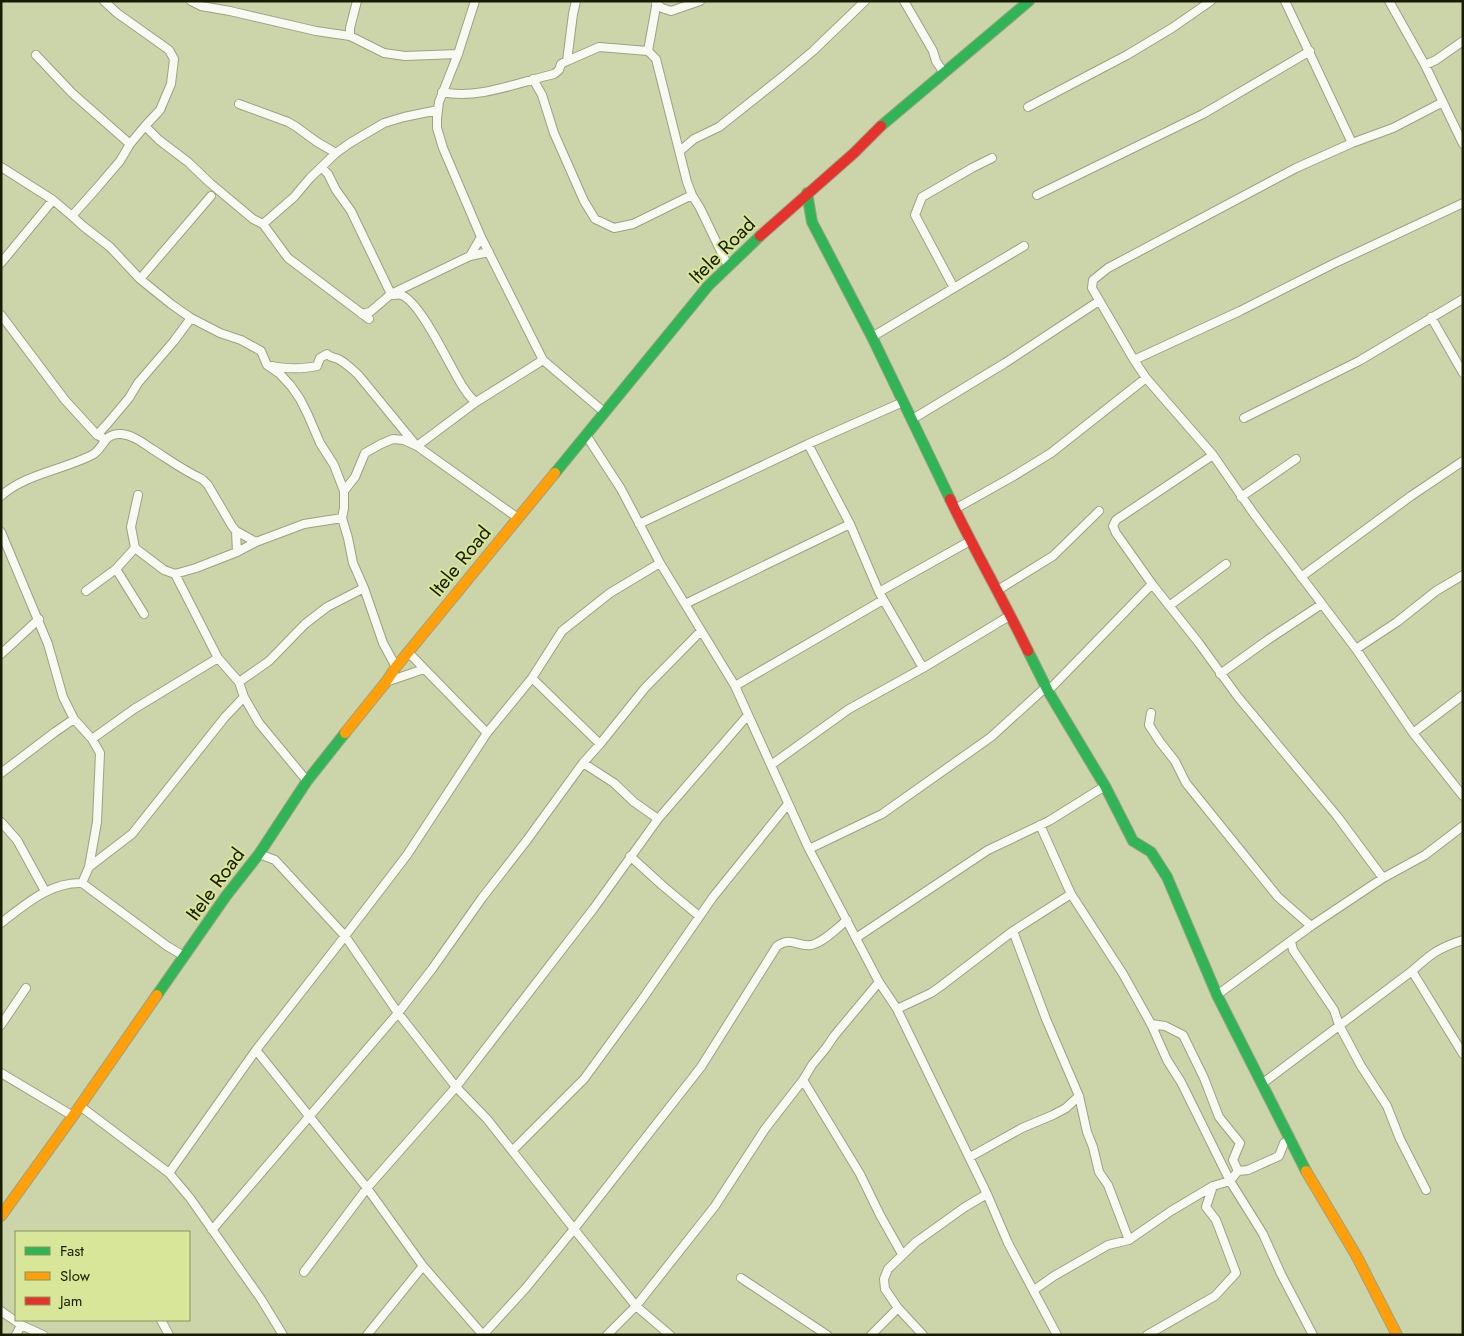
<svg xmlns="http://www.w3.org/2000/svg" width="1464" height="1336" viewBox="0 0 1464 1336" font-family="Jost,sans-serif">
<rect width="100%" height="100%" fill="#ccd4aa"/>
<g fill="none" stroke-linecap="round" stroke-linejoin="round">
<!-- street casing -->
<g stroke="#9ca281" stroke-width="10">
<path id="street" d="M191 1 201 6 230 11 316 31 350 36 384 53 405 56 458 54
M475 1 458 54 439 102 437 118V128L443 148 481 237 543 360 604 412
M904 1 933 51 936 61 944 73
M1285 1 1352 143
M1389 1 1425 65 1463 144
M656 3 662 8 671 11 700 1
M350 36V28L357 1
M648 51 657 1
M36 55 72 93 130 144
M567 61 573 14 576 1
M1425 65 1436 60 1463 41
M533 79 542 95 554 133 584 201 595 219 614 228 633 224 692 195
M442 92C478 100 519 82 554 74L559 70 561 64 567 61 599 47 648 51 656 59 687 182 692 195 700 208 728 266
M239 104 288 122 295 126 317 142 336 153
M1028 107 1127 55 1172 28 1211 1
M145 126 159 140 188 162 210 183 253 219 263 224 288 258 369 319
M680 151 694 139 719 127 782 77 813 51 865 1
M1 167 53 200 72 216 83 226 110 247 140 279 171 304 191 318 220 333 241 340 261 351 267 365 280 374 291 386 300 399 308 415 320 443 334 465 344 491V508L342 518 348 538 353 563 364 588 383 643 396 667
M322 168 328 174 336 190 351 211 391 294
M1037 195 1203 114 1310 51
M72 216 96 189 120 161 130 144 145 126 160 110 171 84 174 59 169 50 117 13 104 1
M263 224 294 197 310 178 336 153 350 143 384 123 404 117 438 110
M470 256 481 237
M1 263 53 200
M140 279 211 196
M954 288 915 215 922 197 972 168 992 158
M393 295C396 295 398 294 401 295 420 300 451 369 463 387 467 393 470 398 476 402
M362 314 370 312 391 294 470 256 489 252
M1 315 65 400 97 435 105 439
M1431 317 1463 373
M872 337 1024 246
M1134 360 1240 311 1333 264 1463 203
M272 366C285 369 304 369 317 366L320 358 327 354C331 358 333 357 338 359 343 361 357 373 360 377L415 444
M1244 418 1359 361 1463 299
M911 420 1005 363 1099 301
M97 435 108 423 129 398 138 383 174 341 191 318
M586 435 621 489 660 563 735 686 809 849 879 982 897 1009 987 1194 1008 1243 1057 1335
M808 444 850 524 879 592 923 668
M417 446 476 402 543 360
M1213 455 1254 514 1356 649 1413 733 1463 796
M344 491 355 477 365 453 381 444 393 439 404 440 417 446 518 518
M1 496C25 474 63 470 92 455 104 449 103 433 121 434 133 435 143 443 152 449 168 459 184 471 202 479L208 485 232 526 236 531 256 542
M1241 497 1296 459
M955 509 1012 477 1051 453 1146 378
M639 524 808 444 903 402
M236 531 237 552
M1 532 48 644 63 697 74 719 92 739 100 753 97 822 89 867 82 883
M135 548 131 527 138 495
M116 569 144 614
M175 574 218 658 239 682 244 697 259 723 307 781
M1301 577 1411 496 1463 461
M998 590 1053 556 1099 511
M86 591 116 569 135 548 164 570 175 574 196 568 237 552 256 542 304 524 342 518
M879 592 970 541
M685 604 850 524
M1169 606 1226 564
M1356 649 1397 622 1436 591 1463 575
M408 652 487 733
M1 654 39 619
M1220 674 1269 639 1322 604
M532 678 600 744
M239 682 269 661 305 624 327 607 364 588
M386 682 424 669
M735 686 883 600
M1048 691 1152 584
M1151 713 1149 725 1160 742 1175 761 1186 783 1278 897 1311 926
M1413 733 1463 695
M92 739 134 709 218 658
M583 763 614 783 634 802 658 819
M771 765 849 709 923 668 1011 615
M1 773 55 732 74 719
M1 822 17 840 45 891
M1040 825 1071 894 1123 974 1151 1024 1167 1060 1181 1082 1230 1181 1263 1234 1281 1274 1313 1335
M809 849 882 814 991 737 1046 687
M259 854 275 860 345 936 398 1013 456 1087 487 1119 574 1229 636 1306 670 1335
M630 856 663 886 699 916
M89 867 132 834 225 717 244 697
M1383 878 1337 816 1238 697 1198 642 1152 584 1116 533 1113 526 1116 520 1213 455 1146 378 1134 360 1092 288 1093 280 1108 268 1296 168 1352 143 1393 128 1443 102
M1 923C26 904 50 882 82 883L167 946 184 956
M1013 931 1046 1019 1079 1096 1087 1132 1093 1147 1099 1172 1108 1185 1129 1240
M856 938 988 850 1049 821 1105 786
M1291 941 1293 950 1334 1010 1339 1025 1361 1066 1387 1106 1400 1139 1426 1190
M1412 971 1463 1054
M1217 995 1311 926 1383 878 1425 855 1463 826
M897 1009 931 993 941 986 1013 931 1071 894
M1151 1024 1165 1026 1183 1035 1204 1078 1219 1117 1240 1143 1233 1160 1238 1171
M1 1025 26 988
M256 1050 367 1188 423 1266 483 1335
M1 1073 73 1116
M803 1080 860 1174 880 1215 902 1254
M1263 1083 1412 971C1431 954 1438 948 1463 940
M80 1106 169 1173 190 1198 261 1299 283 1335
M513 1150 584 1079 641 1001 713 897 788 804
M970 1157 1022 1128 1053 1115 1066 1108 1079 1096
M169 1173 256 1050 345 936 407 855 487 733 532 678 562 631 610 593 660 563
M212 1230 398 1013 432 969 482 898 527 840 583 763 600 744 645 688 701 631
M304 1272 367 1188 456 1087 594 908 658 819 748 715
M741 1278 827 1335
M1034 1290 1054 1276 1108 1245 1129 1240 1171 1211 1213 1186 1230 1181 1238 1171 1248 1170 1279 1156 1284 1143 1290 1139
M1 1311 21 1325 43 1335
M161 1320 169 1335
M16 1335 21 1325
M367 1335 423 1266
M483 1335 525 1289 574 1229 701 1067 777 946C791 936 797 947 811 945 824 942 837 928 847 920
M607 1335 636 1306 715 1206 765 1129 803 1080 812 1065 826 1048 834 1036 879 982
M871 1335 898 1308
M923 1335 898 1308 885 1289 884 1279 888 1269 916 1242 965 1207 987 1194
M1147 1335 1215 1296 1236 1273 1216 1220 1206 1207 1213 1186"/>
</g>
<!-- fast casing -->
<g stroke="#9ca281" stroke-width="12">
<path id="fast" d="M881 126 1029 1
M807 193 812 222 872 337 950 499
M555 473 708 286 760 236
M1028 651 1048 691 1105 786 1133 841 1151 852 1167 877 1217 995 1306 1171
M157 995 226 896 259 854 307 781 345 733"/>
</g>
<!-- slow casing -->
<g stroke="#9ca281" stroke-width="12">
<path id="slow" d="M345 733 386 682 396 667 555 473
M1306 1171 1356 1255 1397 1335
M1 1216 73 1116 157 995"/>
</g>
<!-- jam casing -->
<g stroke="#9ca281" stroke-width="12">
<path id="jam" d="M760 236 854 153 881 126
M950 499C974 550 1003 599 1028 651"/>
</g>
<!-- street -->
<use href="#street" stroke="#f7f9f2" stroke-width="8"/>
<!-- fast -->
<use href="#fast" stroke="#30b455" stroke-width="10"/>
<!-- slow -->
<use href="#slow" stroke="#ff9f0a" stroke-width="10"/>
<!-- jam -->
<use href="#jam" stroke="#e5322d" stroke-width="10"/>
</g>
<g text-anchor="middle" stroke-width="4" stroke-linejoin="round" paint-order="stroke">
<!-- street labels -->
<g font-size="20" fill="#191d00" stroke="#d7e698">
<text transform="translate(722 250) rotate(-45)" y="7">Itele Road</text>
<text transform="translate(460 561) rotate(-51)" y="7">Itele Road</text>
<text transform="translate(215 884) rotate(-54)" y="7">Itele Road</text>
</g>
</g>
<!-- border -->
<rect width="1464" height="1336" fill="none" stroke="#191d00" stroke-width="5"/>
<!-- legend -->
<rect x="15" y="1231" width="175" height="90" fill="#d7e698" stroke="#8b965b"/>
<rect x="25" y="1247" width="25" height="8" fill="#30b455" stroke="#8b965b"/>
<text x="60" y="1256" font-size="15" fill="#191d00">Fast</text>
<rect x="25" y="1272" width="25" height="8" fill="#ff9f0a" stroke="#8b965b"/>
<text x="60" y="1281" font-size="15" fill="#191d00">Slow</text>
<rect x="25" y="1297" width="25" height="8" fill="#e5322d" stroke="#8b965b"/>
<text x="60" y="1306" font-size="15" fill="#191d00">Jam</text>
</svg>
